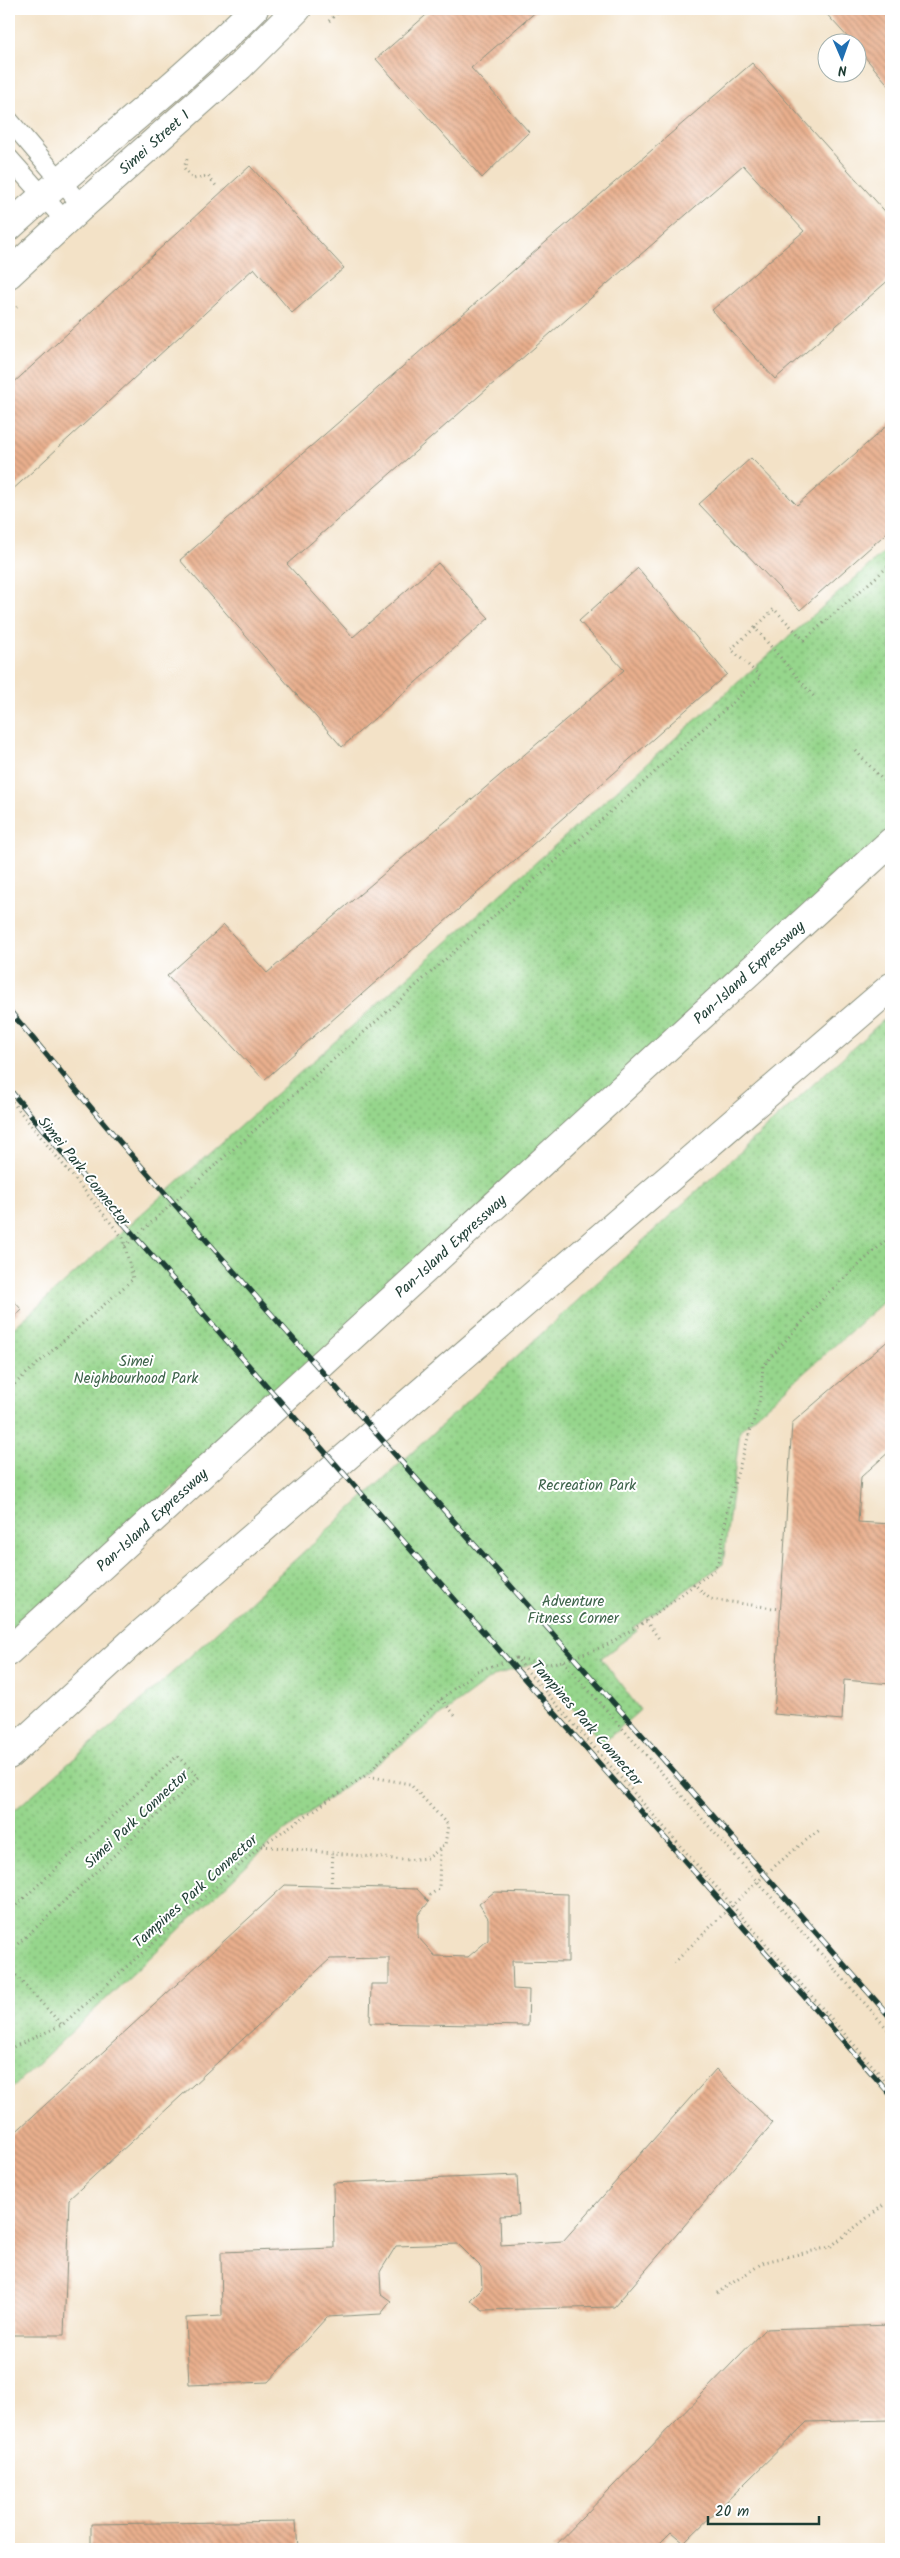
<svg xmlns="http://www.w3.org/2000/svg" width="900" height="2558" viewBox="0 0 900 2558" font-family="Kalam,sans-serif">
<defs>
<pattern id="park-dots" width="8" height="8" patternUnits="userSpaceOnUse" patternTransform="scale(1.25)"><rect width="8" height="8" fill="#96d68c"/><path d="M2 2h.1M6 6h.1" fill="none" stroke="#7aaf73" stroke-width="1.8" stroke-linecap="round"/></pattern>
<pattern id="building-back-hatch" width="6" height="6" patternUnits="userSpaceOnUse" patternTransform="scale(1.25)"><rect width="6" height="6" fill="#e9af8d"/><path d="M-1 5l2 2M0 0l6 6M5-1l2 2" fill="none" stroke="#bc9074"/></pattern>
</defs>
<rect width="100%" height="100%" fill="#fff"/>
<filter id="ink" filterUnits="userSpaceOnUse"><feTurbulence type="fractalNoise" baseFrequency=".02" numOctaves="2"/><feDisplacementMap in="SourceGraphic" scale="10" xChannelSelector="R" yChannelSelector="G"/><feConvolveMatrix kernelMatrix="1 2 1 2 8 2 1 2 1" color-interpolation-filters="sRGB"/></filter>
<filter id="wash" filterUnits="userSpaceOnUse"><feTurbulence type="fractalNoise" baseFrequency=".0096" numOctaves="4" result="noise"/><feDisplacementMap in="SourceGraphic" scale="20" xChannelSelector="R" yChannelSelector="G"/><feGaussianBlur stdDeviation="1.12" result="paint"/><feColorMatrix in="noise" values="0 0 0 0 0 0 0 0 0 0 0 0 0 0 0 0 0 1.4 0 .05"/><feComposite in="paint" operator="in"/></filter>
<g filter="url(#wash)">
<rect width="100%" height="100%" fill="#f3e2c7"/>
<!-- park -->
<path fill="url(#park-dots)" stroke="#5a8a60" d="M891 546V834L9 1636V1332Z
M891 1013V1295L740 1430 723 1564 634 1627 637 1631 601 1658 640 1710 603 1743 533 1663 494 1676 277 1837 9 2091V1815L151 1692Z"/>
<g id="blocks">
<!-- building -->
<path fill="url(#building-back-hatch)" d="M433 9H539L471 68 529 132 482 178 376 59Z
M822 9H891V88L858 49V42H852Z
M752 63 891 218V278L775 379 712 310 804 231 743 165 287 564 353 637 438 563 489 618 342 747 180 560Z
M250 166 344 268 292 313 254 268 9 493V387Z
M891 422V529L800 610 699 504 751 458 797 505Z
M638 568 727 674 264 1080 167 976 224 925 267 973 624 670 579 621Z
M9 1296 22 1310 9 1322Z
M891 1338V1450L861 1477 858 1522 891 1524V1684L844 1680 842 1720 774 1714 792 1423Z
M285 1885 417 1889 429 1902 418 1915V1937L435 1956 468 1957 488 1940V1918L479 1904 494 1892 568 1894V1962L512 1961 513 1989 529 1990 528 2026 370 2023 371 1984H389V1958L330 1959 69 2199 64 2335H9V2138Z
M716 2069 773 2123 614 2307 483 2310 470 2300 482 2288 481 2267 458 2244 396 2246 380 2272 381 2294 391 2301 381 2314 327 2317 268 2382 189 2385 186 2318 222 2316 221 2252 334 2248 333 2183 517 2175 519 2215 500 2216 501 2245 563 2241Z
M891 2325V2420L807 2422 684 2543 671 2532 654 2549H552L765 2329Z
M296 2521 298 2549H91V2524Z"/>
</g>
</g>
<g filter="url(#ink)">
<use href="#blocks" fill-opacity="0" stroke="#89907e" stroke-width="1"/>
<g fill="none" stroke-linecap="round" stroke-linejoin="round">
<!-- lane casing -->
<g stroke="#89907e" stroke-width="20">
<path id="lane" d="M9 120 82 206
M9 158 66 222"/>
</g>
<!-- street casing -->
<g stroke="#89907e" stroke-width="30">
<g id="street">
<path d="M9 227C89 153 177 87 254 9"/>
<path id="s1" d="M9 274 82 206 240 66 297 9"/>
</g>
</g>
<!-- highway casing -->
<g stroke="#89907e" stroke-width="30">
<g id="highway">
<path id="s2" d="M9 1651 891 842"/>
<path d="M9 1755 142 1633 891 987"/>
</g>
</g>
<!-- path -->
<path stroke="#89907e" stroke-width="3" stroke-dasharray="1 4" stroke-linecap="butt" d="M329 21 341 9
M9 84 15 91
M187 159 184 168 193 179 208 176 217 187
M9 314 17 307
M755 628 774 609 804 640 891 564
M856 751 891 789
M9 1098 123 1238 133 1279 9 1389
M125 1246 761 677 731 649 755 628 816 699
M693 1583 710 1599 780 1609
M646 1621 660 1640
M516 1658 547 1664 563 1661 605 1646 646 1621 714 1570 719 1559 729 1501 760 1399 763 1366 828 1293 891 1236
M563 1661 891 2033
M441 1699 457 1717
M262 1846 404 1860 428 1858 445 1845 448 1825 410 1784 367 1776
M331 1887 333 1853
M425 1898 439 1889 440 1849
M9 1912 177 1756 199 1777 9 1952
M674 1963C721 1916 767 1869 821 1829
M9 1968 62 2025
M9 2049 62 2025 261 1846 366 1775 441 1699 477 1671 516 1658 891 2087
M717 2293 764 2262 830 2247 885 2204"/>
<!-- lane -->
<use href="#lane" stroke="#fff" stroke-width="18"/>
<!-- street -->
<use href="#street" stroke="#fff" stroke-width="28"/>
<!-- highway -->
<use href="#highway" stroke="#fff" stroke-width="28"/>
<!-- rail casing -->
<g stroke="#1f3d34" stroke-width="5.5">
<path id="rail" d="M9 1010 119 1141 891 2018
M9 1089 88 1183 891 2095"/>
</g>
<!-- rail -->
<use href="#rail" stroke="#fff" stroke-width="4" stroke-dasharray="11" stroke-linecap="butt"/>
</g>
</g>
<g text-anchor="middle" stroke-width="4" stroke-linejoin="round" paint-order="stroke">
<!-- street labels -->
<g font-size="15" fill="#1f3d34" stroke="#fff">
<text dy="5" stroke="none"><textPath href="#s1" startOffset="196">Simei Street 1</textPath></text>
<text dy="5" stroke="none"><textPath href="#s2" startOffset="1004">Pan-Island Expressway</textPath></text>
<text transform="translate(84 1171) rotate(51)" y="5">Simei Park Connector</text>
<text dy="5" stroke="none"><textPath href="#s2" startOffset="599">Pan-Island Expressway</textPath></text>
<text dy="5" stroke="none"><textPath href="#s2" startOffset="194">Pan-Island Expressway</textPath></text>
<text transform="translate(587 1723) rotate(49)" y="5">Tampines Park Connector</text>
<text transform="translate(136 1819) rotate(-43)" y="5">Simei Park Connector</text>
<text transform="translate(195 1891) rotate(-42)" y="5">Tampines Park Connector</text>
</g>
<!-- park labels -->
<g font-size="15" fill="#3d634a" stroke="#fff">
<text x="136" y="1366">Simei<tspan x="136" dy="17">Neighbourhood Park</tspan></text>
<text x="587" y="1490">Recreation Park</text>
<text x="573" y="1606">Adventure<tspan x="573" dy="17">Fitness Corner</tspan></text>
</g>
</g>
<!-- margin -->
<rect width="900" height="2558" fill="none" stroke="#fff" stroke-width="30"/>
<!-- north arrow -->
<g transform="translate(842 58) rotate(178)"><circle r="24" fill="#ffffff" stroke="#a5b1ae"/>
<path d="M0-4L9 19L0 12L-9 19Z" fill="#1f6fb2"/>
<text y="-8" font-size="14" font-weight="bold" text-anchor="middle" fill="#1f3d34">N</text>
</g>
<!-- scale -->
<path d="M708 2516v8h111v-8" fill="none" stroke="#1f3d34" stroke-width="2.5"/>
<text x="715" y="2516" font-size="15" fill="#1f3d34" stroke="#ffffff" stroke-width="4" paint-order="stroke">20 m</text>
</svg>
